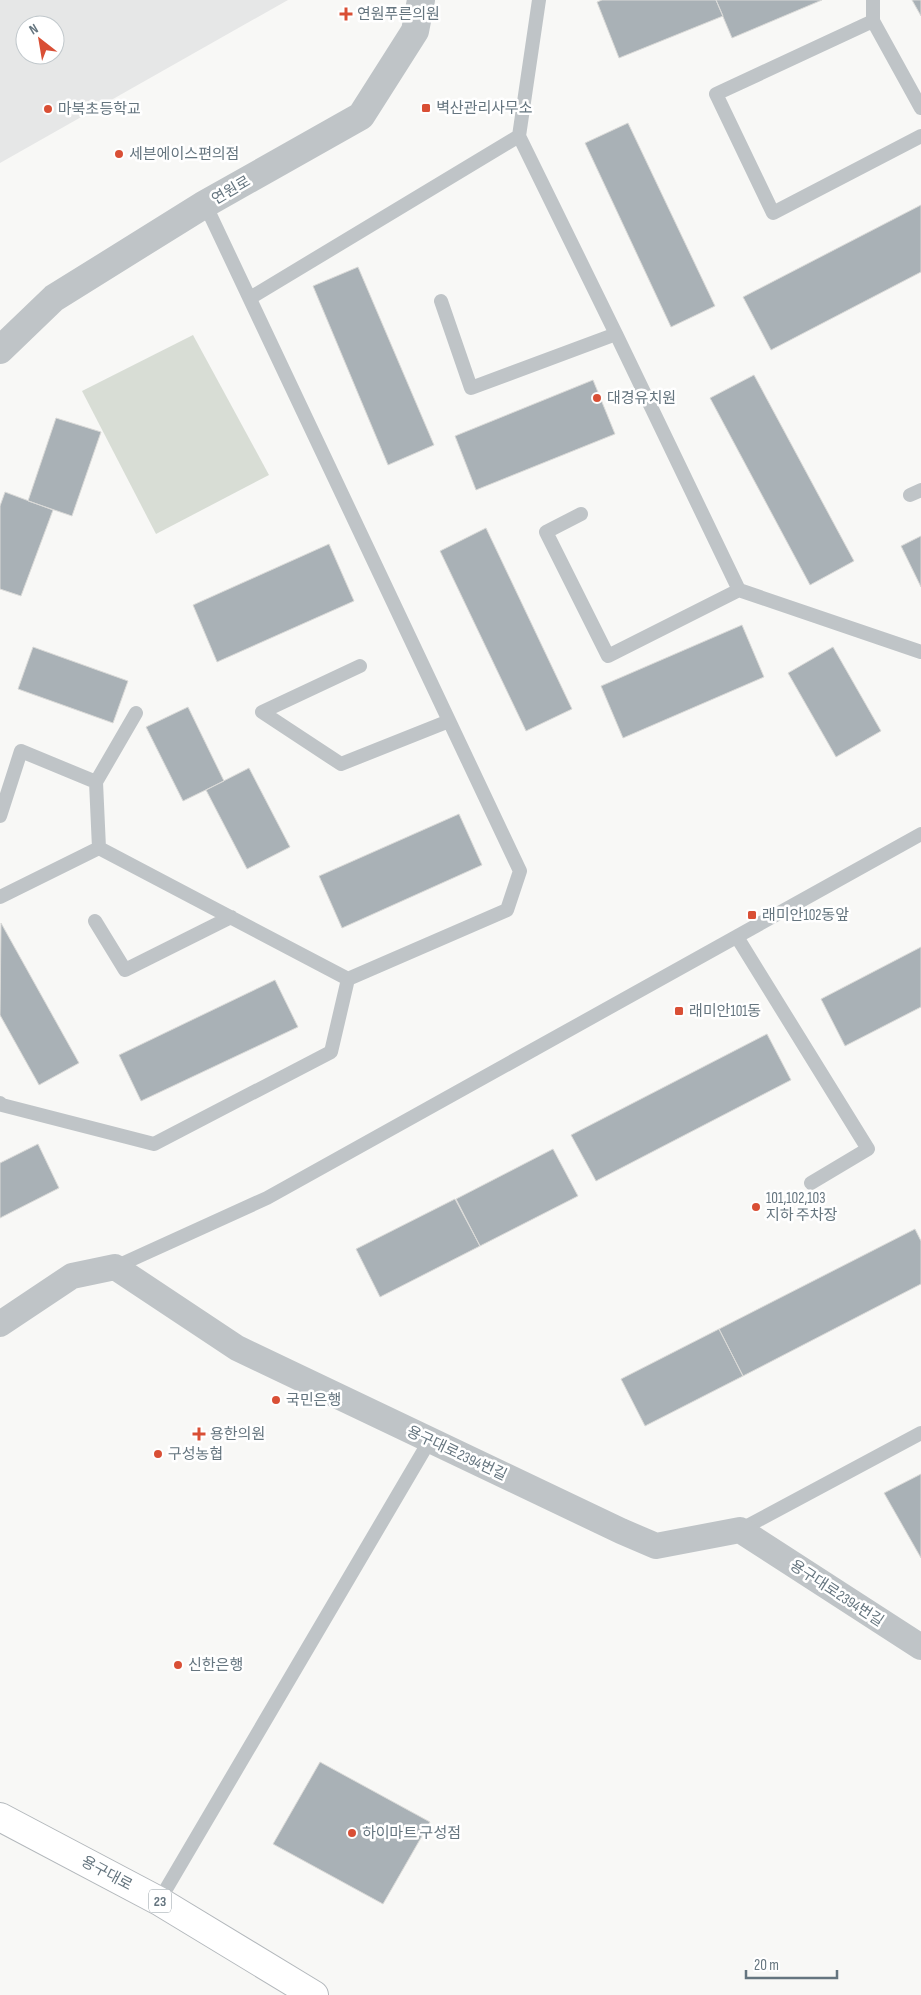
<svg xmlns="http://www.w3.org/2000/svg" width="921" height="1995" viewBox="0 0 921 1995" font-family="'Sofia Sans Condensed','Noto Sans KR',sans-serif">
<rect width="100%" height="100%" fill="#f8f8f6"/>
<!-- built -->
<path fill="#e6e7e7" fill-rule="evenodd" d="M0 0H288L0 163ZM25 25H55V55H25Z"/>
<!-- green -->
<path fill="#d8ddd5" d="M193 335 269 475 156 534 82 391Z"/>
<!-- building -->
<path fill="#a9b1b6" stroke="#dadad8" d="M602 0H716L723 16 619 58 597 2Z
M716 0H822L732 38Z
M912 0H921V16Z
M628 123 715 306 671 327 585 143Z
M921 205V272L771 350 743 297Z
M358 267 434 445 388 465 313 286Z
M754 375 854 561 810 585 710 398Z
M593 380 615 434 476 490 455 436Z
M56 418 101 432 72 516 28 501Z
M5 492 53 510 21 596 0 589V506Z
M486 528 572 709 526 731 440 551Z
M921 536V587L901 546Z
M329 544 354 601 217 662 193 605Z
M742 625 764 677 623 738 601 686Z
M33 647 128 681 113 723 18 689Z
M833 647 881 731 836 757 788 673Z
M188 707 224 781 183 801 146 727Z
M249 768 290 847 247 869 206 790Z
M459 814 482 865 342 928 319 876Z
M1 923 79 1063 39 1085 0 1015Z
M921 947V1007L845 1046 821 999Z
M275 980 298 1027 141 1101 119 1055Z
M767 1034 791 1080 596 1181 571 1135Z
M38 1144 59 1188 0 1218V1163Z
M553 1149 578 1196 480 1246 456 1199Z
M455 1199 480 1246 380 1297 356 1249Z
M915 1229 921 1241V1284L743 1376 719 1329Z
M719 1329 743 1376 645 1426 621 1379Z
M921 1474V1558L884 1493Z
M320 1762 430 1822 383 1904 273 1844Z"/>
<g fill="none" stroke-linecap="round" stroke-linejoin="round">
<!-- primary casing -->
<g stroke="#b3b8bc" stroke-width="30">
<path id="primary" d="M0 1817 159 1901 314 1995"/>
</g>
<!-- service -->
<path stroke="#bfc4c7" stroke-width="14" d="M873 0V21L921 108
M873 21 716 94 773 213 921 136
M519 136 616 334
M250 298 519 136 539 0
M441 301 471 388 616 334 739 590
M910 495 921 490
M581 514 546 532 608 656 739 590 921 652
M360 666 262 712 341 764 449 721
M96 782 136 713
M0 816 21 751 96 782 99 848
M0 897 99 848 348 979
M95 921 125 970 231 917
M737 937 868 1149 811 1183
M0 1103 2 1105 154 1144 331 1052 348 979 507 910 520 871 205 204
M115 1267 267 1198 921 834
M740 1530 921 1433
M159 1901 430 1440"/>
<!-- minor -->
<path stroke="#bfc4c7" stroke-width="26" d="M0 1324 72 1276 115 1267 237 1348 621 1531 656 1546 740 1530 921 1647"/>
<!-- tertiary -->
<path stroke="#bfc4c7" stroke-width="28" d="M0 350 54 298 205 204 361 116 415 31 421 0"/>
<!-- primary -->
<use href="#primary" stroke="#fff" stroke-width="28"/>
</g>
<!-- markers -->
<g fill="#d94f35" stroke="#fff" stroke-width="2">
<path d="M343.5 6.5h5v5h5v5h-5v5h-5v-5h-5v-5h5z"/>
<rect x="421" y="103" width="10" height="10" rx="2.5"/>
<circle cx="48" cy="109" r="5"/>
<circle cx="119" cy="154" r="5"/>
<circle cx="597" cy="398" r="5"/>
<rect x="747" y="910" width="10" height="10" rx="2.5"/>
<rect x="674" y="1006" width="10" height="10" rx="2.5"/>
<circle cx="756" cy="1207" r="5"/>
<circle cx="276" cy="1400" r="5"/>
<path d="M196.5 1426.5h5v5h5v5h-5v5h-5v-5h-5v-5h5z"/>
<circle cx="158" cy="1454" r="5"/>
<circle cx="178" cy="1665" r="5"/>
<circle cx="352" cy="1833" r="5"/>
</g>
<g text-anchor="middle" stroke-width="5" stroke-linejoin="round" paint-order="stroke">
<!-- shield labels -->
<rect fill="#fff" stroke="#939ea5" stroke-width="1" x="149" y="1889.5" width="22" height="23" rx="4"/>
<g font-size="14" font-weight="bold" fill="#65757f">
<text x="160" y="1906">23</text>
</g>
<!-- poi labels -->
<g font-size="15" fill="#65757f" stroke="#fff" text-anchor="start">
<text x="357" y="19">연원푸른의원</text>
<text x="436" y="113">벽산관리사무소</text>
<text x="58" y="114">마북초등학교</text>
<text x="129" y="159">세븐에이스편의점</text>
<text x="607" y="403">대경유치원</text>
<text x="762" y="920">래미안102동앞</text>
<text x="689" y="1016">래미안101동</text>
<text x="766" y="1203">101,102,103<tspan x="766" dy="17">지하 주차장</tspan></text>
<text x="286" y="1405">국민은행</text>
<text x="210" y="1439">용한의원</text>
<text x="168" y="1459">구성농협</text>
<text x="188" y="1670">신한은행</text>
<text x="362" y="1838">하이마트 구성점</text>
</g>
<!-- street labels -->
<g font-size="15" fill="#65757f" stroke="#fff">
<text transform="translate(231 190) rotate(-30)" y="5">연원로</text>
<text transform="translate(457 1453) rotate(25)" y="5">용구대로2394번길</text>
<text transform="translate(837 1593) rotate(33)" y="5">용구대로2394번길</text>
<text transform="translate(107 1873) rotate(28)" y="5">용구대로</text>
</g>
</g>
<!-- north arrow -->
<g transform="translate(40 40) rotate(329)"><circle r="24" fill="#ffffff" stroke="#c1c8cc"/>
<path d="M0-4L9 19L0 12L-9 19Z" fill="#d94f35"/>
<text y="-8" font-size="14" font-weight="bold" text-anchor="middle" fill="#65757f">N</text>
</g>
<!-- scale -->
<path d="M746 1970v8h91v-8" fill="none" stroke="#65757f" stroke-width="2.5"/>
<text x="754" y="1970" font-size="15" fill="#65757f" stroke="#ffffff" stroke-width="4" paint-order="stroke">20 m</text>
</svg>
